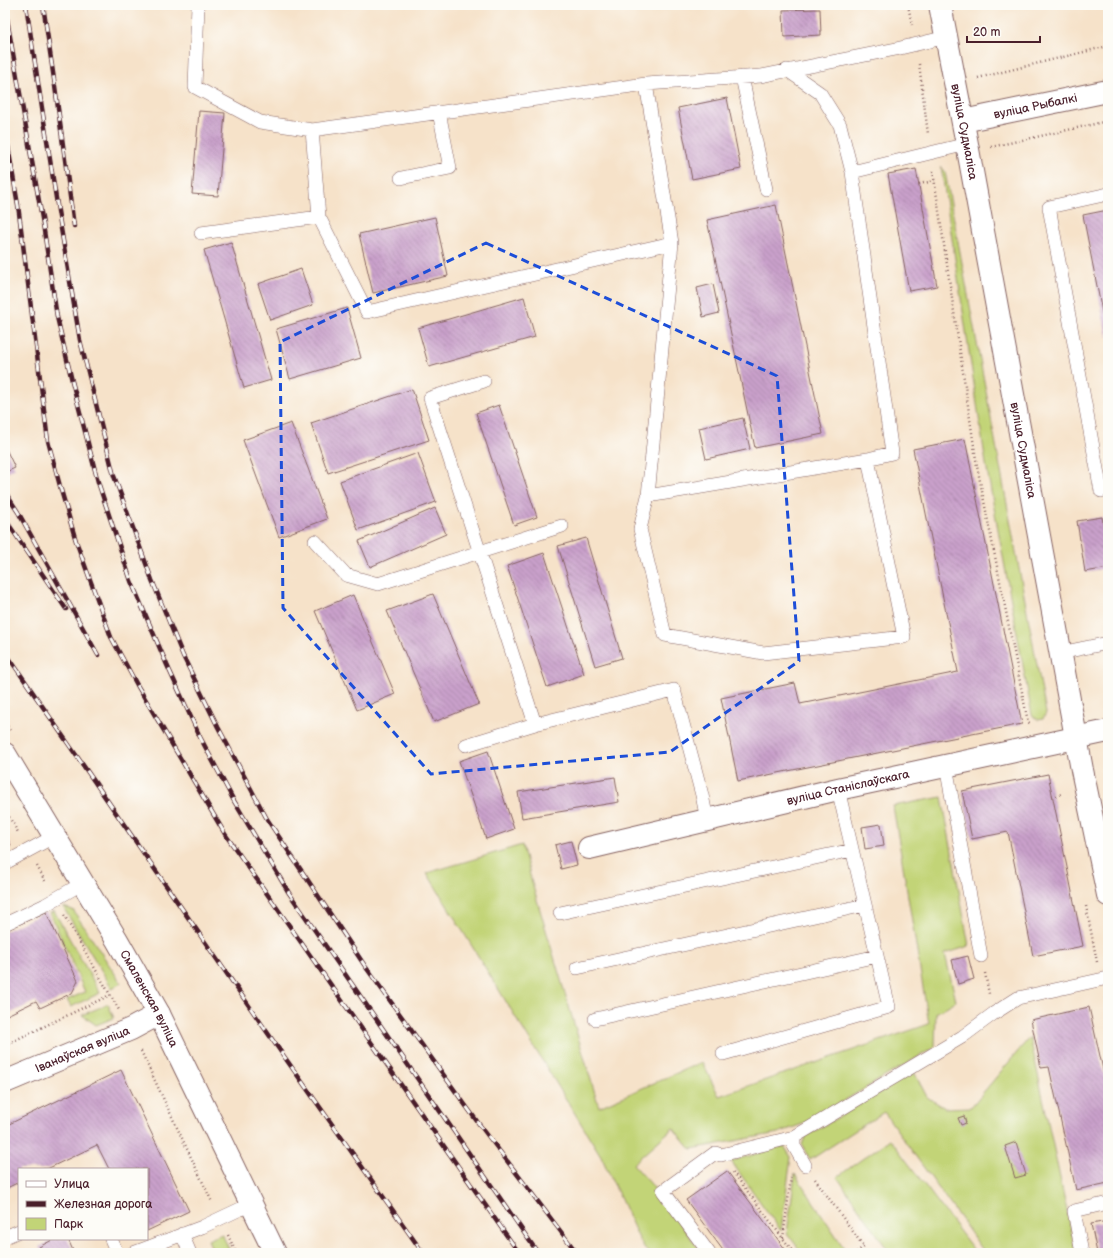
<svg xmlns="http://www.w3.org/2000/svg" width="1113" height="1258" viewBox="0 0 1113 1258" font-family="'Balsamiq Sans',sans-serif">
<defs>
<pattern id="building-back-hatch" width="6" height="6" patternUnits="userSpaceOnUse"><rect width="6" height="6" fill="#c9a0cb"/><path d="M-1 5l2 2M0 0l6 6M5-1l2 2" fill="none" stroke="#a582a5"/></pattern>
</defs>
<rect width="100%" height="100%" fill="#fdfcf7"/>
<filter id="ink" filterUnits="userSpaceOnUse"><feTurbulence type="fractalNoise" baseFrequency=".025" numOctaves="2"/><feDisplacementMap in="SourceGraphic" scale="8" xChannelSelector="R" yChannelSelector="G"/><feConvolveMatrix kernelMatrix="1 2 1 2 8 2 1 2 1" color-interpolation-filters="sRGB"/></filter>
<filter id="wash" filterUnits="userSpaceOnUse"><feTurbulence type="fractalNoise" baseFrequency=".012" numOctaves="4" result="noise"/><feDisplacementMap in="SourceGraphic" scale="16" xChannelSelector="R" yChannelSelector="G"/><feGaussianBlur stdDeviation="0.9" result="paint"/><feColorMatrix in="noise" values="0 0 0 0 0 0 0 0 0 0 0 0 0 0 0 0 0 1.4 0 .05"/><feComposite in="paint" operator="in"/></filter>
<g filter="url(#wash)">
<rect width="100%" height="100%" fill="#f6e2c9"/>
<!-- green -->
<path fill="#c2d477" stroke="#867a51" d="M941 166 945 172 1046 713 1043 719 1038 720 1032 715 986 464Z
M942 797 969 946 945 954 956 1001 936 1013 935 1047 808 1122 778 1133 691 1149 673 1128 633 1164 651 1184 702 1253H648L640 1241 601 1156 427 873 522 845 534 890 599 1107 702 1062 719 1096 929 1024 893 806Z
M63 907 73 910 121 983 112 988Z
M54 911 100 993 71 1007 67 1000 85 992 50 913Z
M108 1004 114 1018 96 1025 82 1015Z
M1030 1037 1076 1253H985L884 1112 810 1160 802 1145 805 1137 914 1072 927 1097 945 1108 971 1107Z
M890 1139 976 1253H890L837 1177Z
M784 1146 791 1157 781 1231 731 1161Z
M795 1174 846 1251 828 1253H802L787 1233Z
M222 1234 231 1253H214L208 1240Z"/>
<g id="blocks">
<!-- building -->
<path fill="url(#building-back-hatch)" d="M820 9 821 35 784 37 783 10Z
M727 98 741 169 692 179 678 108Z
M199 111 225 113 218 196 192 194Z
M916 169 937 286 909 291 888 174Z
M776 205 823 434 755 448 707 220Z
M1108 210V337H1107L1083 215Z
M435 217 448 276 373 293 359 234Z
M231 242 271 380 244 388 204 250Z
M301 269 313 305 270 320 258 284Z
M713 284 719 313 703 317 697 288Z
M524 297 535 337 429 367 418 328Z
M347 308 361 358 290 379 276 329Z
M412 389 429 440 328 473 311 423Z
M499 405 537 517 514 525 476 413Z
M743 418 750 449 706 459 699 428Z
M291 423 327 519 279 537 243 440Z
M965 439 1022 724 738 781 721 698 795 683 800 704 958 672 913 449Z
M5 449H6L15 468 6 472Z
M418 453 436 502 358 530 340 481Z
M435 508 446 534 370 567 359 541Z
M1102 517 1108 551V568L1085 572 1077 521Z
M586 538 622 658 595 666 558 546Z
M544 553 584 674 547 687 507 566Z
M433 594 479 704 434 722 387 611Z
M353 595 395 694 357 710 315 611Z
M488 751 514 829 486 839 459 761Z
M1048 774 1083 946 1033 956 1008 832 972 839 962 791Z
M615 777 619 802 522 818 518 792Z
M881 824 884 846 865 849 862 827Z
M5 835 11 845 5 848Z
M571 841 577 865 561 869 555 845Z
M46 912 78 981 72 993 40 1008 36 1001 5 1016V931Z
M968 956 974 979 958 984 952 960Z
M1089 1007 1108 1092V1183L1076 1190 1049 1067 1041 1068 1031 1020Z
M121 1070 189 1211 147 1231V1169H109L97 1145 47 1169H19V1182L5 1189V1126Z
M964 1116 966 1123 961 1125 958 1118Z
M1016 1142 1026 1175 1015 1178 1005 1146Z
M727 1171 788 1253H725L686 1200Z
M1108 1221V1253H1097L1091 1224Z
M54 1239H68L74 1253H42L39 1247Z"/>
</g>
</g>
<g filter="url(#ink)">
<use href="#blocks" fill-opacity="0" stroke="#866362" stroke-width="1"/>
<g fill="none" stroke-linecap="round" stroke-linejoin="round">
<!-- lane casing -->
<g stroke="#866362" stroke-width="14">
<path id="lane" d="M198 5 195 87 260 122 312 130
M742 77 766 189
M646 84 672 243 367 312 319 217 312 130 646 84 761 76 896 49 947 37
M852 172 967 144
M401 178 450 168 439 112
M201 233 319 217
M672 243 648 496 868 459 892 453 852 172 840 125 820 93 787 70
M484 381 430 398 535 724 674 690 702 795 707 820
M1101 491 1049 207 1108 194
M648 496 640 529 665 635 763 653 904 637 868 459
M315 541 346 575 378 584 562 526
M1060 653 1108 643
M466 745 535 724
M946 766 981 956
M5 863 55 836
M560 913 852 850
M5 924 45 905 83 883
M577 968 865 905
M595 1019 877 956
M723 1054 889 1007 838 789
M794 1137V1146L805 1165
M182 1234 190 1253
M5 1237 19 1231
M111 1239 117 1253
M133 1253 202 1227 251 1204
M709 1253 663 1191 715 1153 721 1155 794 1137 962 1037 993 1014 1018 998 1108 978
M1082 1253 1074 1211 1108 1203"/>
</g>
<!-- street casing -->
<g stroke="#866362" stroke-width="24">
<g id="street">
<path id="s1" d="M940 5 967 144 1082 770 1108 895"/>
<path id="s2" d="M963 121 1108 91"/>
<path id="s3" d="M589 848 838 789 1108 731"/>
<path id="s4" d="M5 1082 131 1029 159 1014"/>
</g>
</g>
<!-- secondary casing -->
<g stroke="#866362" stroke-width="24">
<g id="secondary">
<path id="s5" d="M5 754 117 940 159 1014 275 1253"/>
</g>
</g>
<!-- path -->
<path stroke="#866362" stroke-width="2.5" stroke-dasharray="1 3" stroke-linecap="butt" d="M908 5 912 25
M919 64 928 134
M978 78 1108 46
M991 147 1108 121
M933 171 977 466 1028 722 1031 724
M919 184 935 181
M5 723 10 730
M1052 796 1063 794
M5 810 19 834
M37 866 46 883
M1086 906 1097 962
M64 915 119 1010
M985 973 989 994
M1105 998 1108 1013
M5 1045 110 995
M141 1051 212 1202
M1104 1075 1108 1074
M733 1172 794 1253
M815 1179 864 1247 855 1253
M228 1235 236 1253
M783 1238 791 1178"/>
<!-- lane -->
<use href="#lane" stroke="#fff" stroke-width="13"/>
<!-- street -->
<use href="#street" stroke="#fff" stroke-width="22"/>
<!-- secondary -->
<use href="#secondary" stroke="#fff" stroke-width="22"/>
<!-- rail casing -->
<g stroke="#4a1f2b" stroke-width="4.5">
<path id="rail" d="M26 5 58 211 80 340 114 476 152 580 183 656 218 727 267 819 365 966 479 1124 577 1253
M43 5 55 86 74 226
M5 8 43 224 57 317 72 381 98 482 131 581 167 665 200 737 234 801 289 893 538 1253
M5 129 18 205 48 441 61 490 76 541 111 637 137 685 225 834 519 1253
M5 492 18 512 98 655
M5 519 66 609
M5 652 276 1045 423 1253"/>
</g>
<!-- rail -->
<use href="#rail" stroke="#fdfcf7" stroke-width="3" stroke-dasharray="9" stroke-linecap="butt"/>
</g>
</g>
<!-- marked area -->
<path fill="none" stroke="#1d4ed8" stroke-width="3" stroke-dasharray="8 5" stroke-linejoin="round" d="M486 243 777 376 799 661 670 752 431 774 283 608 280 342Z"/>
<g text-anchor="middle" stroke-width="3" stroke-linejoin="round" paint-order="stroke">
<!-- street labels -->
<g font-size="12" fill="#4a1f2b" stroke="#fdfcf7">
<text dy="4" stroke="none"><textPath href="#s2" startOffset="74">вуліца Рыбалкі</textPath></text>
<text dy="4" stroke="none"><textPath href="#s1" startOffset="129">вуліца Судмаліса</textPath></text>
<text dy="4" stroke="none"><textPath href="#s1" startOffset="453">вуліца Судмаліса</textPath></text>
<text dy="4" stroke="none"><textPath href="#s3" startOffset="266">вуліца Станіслаўскага</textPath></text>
<text dy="4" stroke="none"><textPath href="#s5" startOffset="284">Смаленская вуліца</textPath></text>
<text dy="4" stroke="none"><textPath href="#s4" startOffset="84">Іванаўская вуліца</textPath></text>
</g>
</g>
<!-- margin -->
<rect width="1113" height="1258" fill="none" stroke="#fdfcf7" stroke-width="20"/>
<!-- legend -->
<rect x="18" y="1168" width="130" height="72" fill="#fdfcf7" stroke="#b5a4a5"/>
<rect x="26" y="1181" width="20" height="6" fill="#ffffff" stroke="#b5a4a5"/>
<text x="54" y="1188" font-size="12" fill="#4a1f2b">Улица</text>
<rect x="26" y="1201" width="20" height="6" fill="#4a1f2b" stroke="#b5a4a5"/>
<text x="54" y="1208" font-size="12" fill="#4a1f2b">Железная дорога</text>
<rect x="26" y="1218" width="20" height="12" fill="#c2d477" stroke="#b5a4a5"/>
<text x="54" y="1228" font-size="12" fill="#4a1f2b">Парк</text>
<!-- scale -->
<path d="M967 36v6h73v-6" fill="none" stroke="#4a1f2b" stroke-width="2"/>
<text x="973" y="36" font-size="12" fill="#4a1f2b" stroke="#fdfcf7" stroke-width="3" paint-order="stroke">20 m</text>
</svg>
